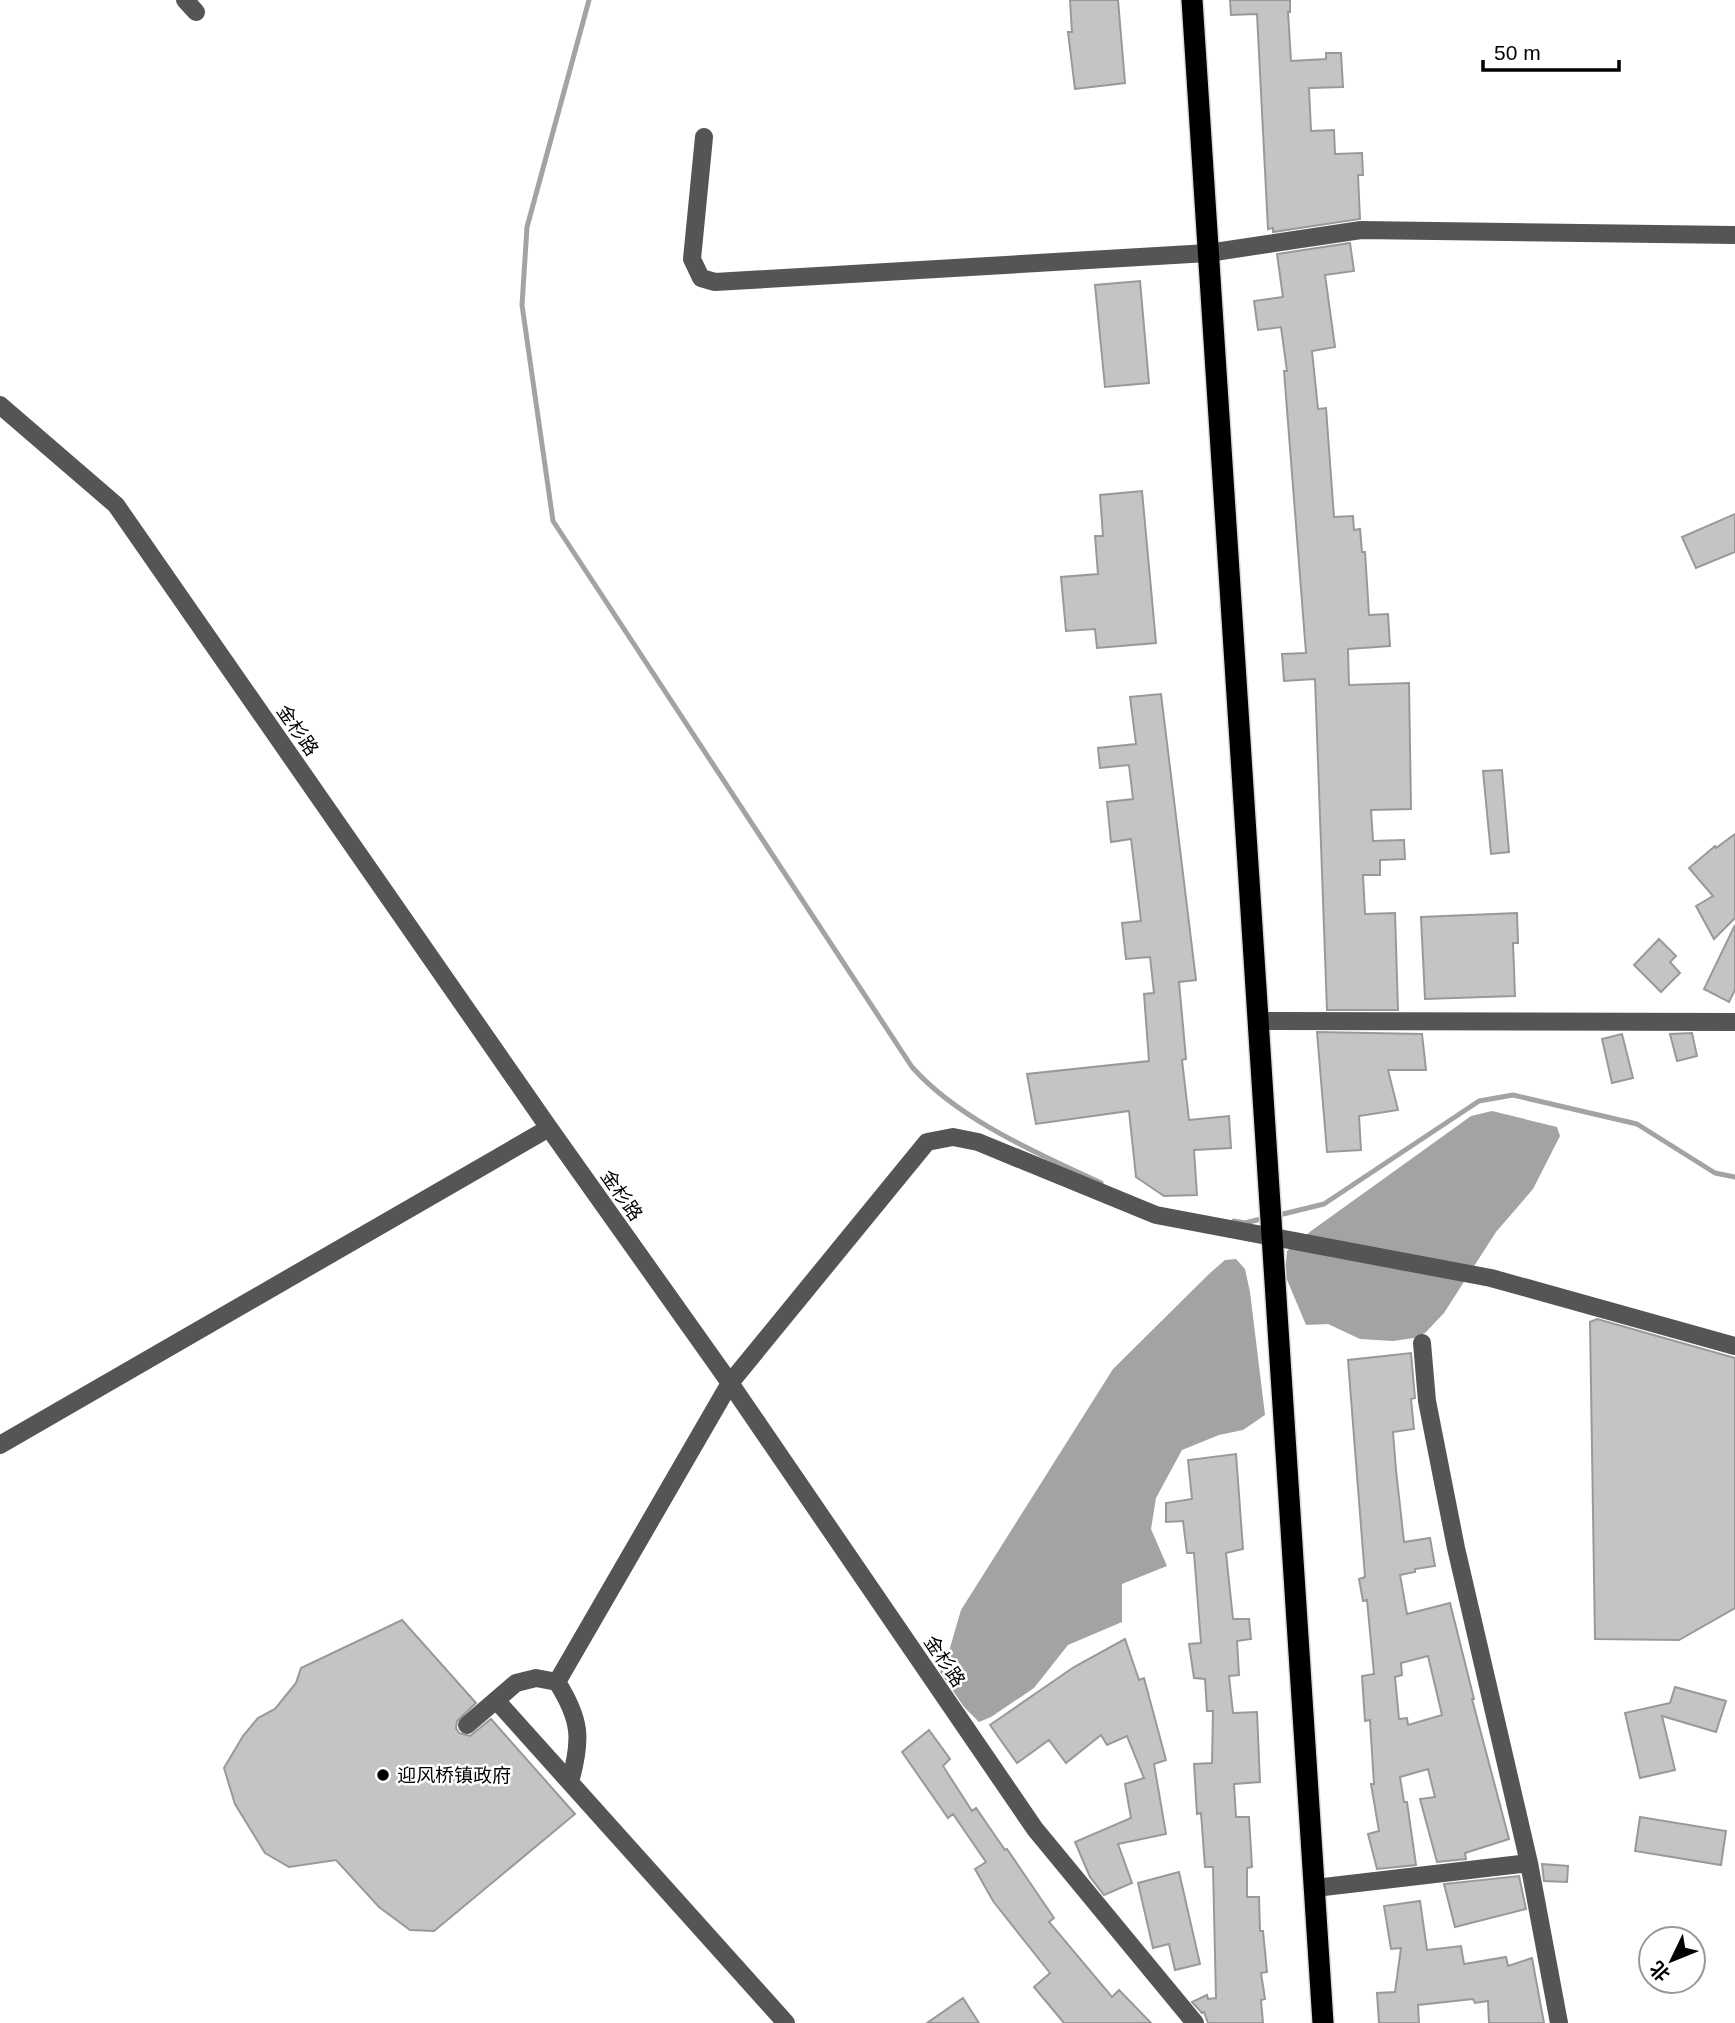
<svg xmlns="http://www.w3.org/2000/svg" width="1735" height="2023" viewBox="0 0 1735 2023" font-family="Arial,'Noto Sans SC',sans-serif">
<rect width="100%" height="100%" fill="#fff"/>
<!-- water -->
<path fill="#a3a3a3" d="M1492 1111 1557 1127 1560 1136 1533 1189 1496 1232 1444 1313 1425 1333 1414 1338 1393 1341 1360 1339 1328 1324 1306 1325 1285 1275 1287 1251 1311 1231 1471 1116Z
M1236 1259 1245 1269 1250 1292 1265 1415 1243 1430 1219 1435 1182 1450 1156 1498 1151 1529 1167 1566 1122 1584V1622L1068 1645 1034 1688 991 1717 979 1722 964 1707 940 1672 947 1658 961 1610 1113 1369 1209 1274 1225 1260Z"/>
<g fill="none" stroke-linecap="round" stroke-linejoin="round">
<!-- stream -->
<path stroke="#a3a3a3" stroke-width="5" d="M589 0 527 227 522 305 553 521 912 1067C959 1120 1037 1153 1101 1183
M1275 1216 1324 1204 1479 1101 1513 1095 1637 1124 1715 1173 1735 1177
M1234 1221 1245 1223 1265 1218"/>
</g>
<!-- building -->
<path fill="#c4c4c4" stroke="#999" stroke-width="2" fill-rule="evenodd" d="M1070 0H1118L1125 83 1075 89 1068 32H1072Z
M1230 0H1290V12H1288L1291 61 1326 59V53H1341L1343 87 1309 88 1311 131 1334 130 1335 154 1362 153 1363 175H1358L1360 219 1273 232V228L1268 229 1257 14 1231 15Z
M1350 243 1354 271 1325 275 1335 347 1312 351 1318 409 1326 408 1334 517 1353 516 1354 530 1360 529 1362 552H1365L1369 615 1388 614 1390 646 1348 649 1349 685 1409 683 1411 809 1371 810 1373 841 1404 840 1405 859 1380 860V875H1363L1365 914 1395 913 1398 1010H1327L1315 679 1284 681 1282 654 1306 653 1284 371H1287L1281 327 1258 330 1254 301 1283 297 1277 254Z
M1140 281 1149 383 1105 387 1095 285Z
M1142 491 1156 643 1097 648 1095 629 1066 631 1061 577 1098 574 1095 536H1103L1100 495Z
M1735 514V552L1696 568 1682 537Z
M1161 694 1196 980 1179 982 1186 1059 1182 1060 1189 1120 1229 1116 1231 1148 1194 1150 1197 1195 1164 1196 1136 1177 1129 1111 1036 1124 1027 1074 1149 1061 1144 994 1154 993 1150 957 1126 959 1122 923 1141 921 1131 839 1111 842 1107 802 1133 799 1129 765 1100 768 1098 748 1136 744 1130 697Z
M1502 770 1509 852 1491 854 1483 771Z
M1735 834V918L1714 939 1696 906 1713 896 1689 868 1715 846 1716 848Z
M1517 913 1518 943H1513L1515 996 1425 999 1421 917Z
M1735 925V990L1729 1002 1704 989Z
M1659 939 1676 956 1670 962 1680 973 1661 992 1634 965Z
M1317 1032 1422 1034 1426 1070H1388L1398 1110 1359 1116 1361 1150 1327 1152Z
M1692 1033 1697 1056 1677 1061 1670 1034Z
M1622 1034 1633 1078 1612 1083 1602 1039Z
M1597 1319 1735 1358V1608L1679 1640 1595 1639 1590 1322Z
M1411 1353 1415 1398 1411 1399 1414 1429 1393 1432 1396 1470 1404 1542 1430 1538 1435 1566 1415 1569V1572L1400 1575 1407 1614 1450 1603 1474 1699H1472L1509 1839 1465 1853 1466 1859 1437 1862 1420 1799 1435 1797 1428 1769 1400 1777 1404 1802H1407L1416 1865 1377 1869 1368 1834 1379 1831 1371 1784H1374L1370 1720 1365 1721 1362 1676 1374 1674 1367 1600 1363 1601 1359 1579 1365 1577 1348 1360ZM1428 1656 1442 1715 1408 1725 1407 1718 1399 1719 1395 1677 1402 1675 1401 1663Z
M1236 1454 1243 1549 1226 1553 1233 1619H1249L1251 1639 1237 1641 1239 1675 1229 1676 1233 1713 1257 1712 1260 1782 1234 1784 1236 1817H1249L1252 1867 1247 1868V1897H1259L1260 1931H1263L1267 1972 1261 1973 1265 1999 1261 2000 1263 2023H1208L1204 2012 1202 2013 1192 2002 1207 1995 1208 1999 1216 1998 1213 1867H1205L1201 1813 1197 1814 1194 1764 1212 1763 1213 1711H1207L1205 1679 1194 1678 1189 1644 1201 1643 1194 1553H1187L1183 1521 1166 1522V1503L1192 1499 1188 1460Z
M402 1620 476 1703 457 1721 456 1728 459 1733 470 1736 491 1719 575 1814 434 1931 410 1930 379 1907 336 1860 289 1867 265 1853 235 1804 224 1768 243 1736 258 1718 275 1709 296 1683 301 1668Z
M1125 1639 1139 1680 1144 1678 1166 1760 1154 1764 1166 1834 1118 1844 1132 1883 1104 1895 1090 1877 1075 1842 1131 1818 1125 1784 1144 1778 1127 1736 1107 1745 1101 1735 1066 1763 1049 1740 1017 1763 990 1725 1074 1667Z
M1675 1687 1726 1701 1716 1732 1662 1716 1675 1770 1640 1778 1625 1713 1670 1703Z
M929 1730 950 1759 943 1766 972 1811 976 1808 1005 1850 1007 1849 1054 1918 1049 1922 1112 1997 1119 1990 1151 2023H1064L1034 1987 1050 1973 993 1901 975 1869 986 1862 953 1814 948 1818 902 1752Z
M1640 1817 1726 1831 1721 1865 1635 1851Z
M1542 1864 1568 1866 1567 1882 1544 1881Z
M1179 1872 1200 1964 1175 1970 1169 1944 1153 1948 1138 1883Z
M1519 1876 1526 1909 1455 1927 1444 1884Z
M1420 1901 1427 1950 1461 1946 1464 1964 1506 1957 1508 1966 1532 1958 1544 2023H1489L1488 2001 1475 2003 1473 1999 1418 2005 1419 2023H1379L1377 1993 1395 1992 1401 1948 1391 1949 1384 1906Z
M963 1998 979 2023H927Z"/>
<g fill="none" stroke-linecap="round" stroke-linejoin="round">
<!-- highway casing -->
<g stroke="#dbdbdb" stroke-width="24">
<path id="highway" d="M1192 0 1323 2023"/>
</g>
<!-- minor -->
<path stroke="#555" stroke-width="18" d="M185 0 196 12
M704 137 692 259 701 278 715 282 1208 253 1361 230 1735 235
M0 405 116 505 549 1128 730 1383 1035 1829 1195 2023
M1258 1021 1735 1022
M1422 1343 1427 1401 1456 1548 1529 1863 1559 2023
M0 1445 549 1128
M557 1682 730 1383 927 1142 953 1137 978 1142 1156 1215 1491 1278 1735 1346
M496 1700 786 2023
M467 1725 516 1683 536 1678 557 1682C581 1720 582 1739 570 1782
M1315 1888 1529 1863"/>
<!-- highway -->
<use href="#highway" stroke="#000" stroke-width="21"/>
</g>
<!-- markers -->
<circle fill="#000" stroke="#fff" stroke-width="2.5" cx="383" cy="1775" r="7"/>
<g text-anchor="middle" stroke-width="5" stroke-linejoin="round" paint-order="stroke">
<!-- street labels -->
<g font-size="19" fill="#000" stroke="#fff">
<text transform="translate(298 730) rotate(55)" y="7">金杉路</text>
<text transform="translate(622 1195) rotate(55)" y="7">金杉路</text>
<text transform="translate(945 1661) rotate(56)" y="7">金杉路</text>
</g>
<!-- poi labels -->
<g font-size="19" fill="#000" stroke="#fff" text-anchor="start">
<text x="397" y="1782">迎风桥镇政府</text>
</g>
</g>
<!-- north arrow -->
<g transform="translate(1672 1960) rotate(227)"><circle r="33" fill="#ffffff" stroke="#999999" stroke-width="2"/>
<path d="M0-5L12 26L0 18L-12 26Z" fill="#000000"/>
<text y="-10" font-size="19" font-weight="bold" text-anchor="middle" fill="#000000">北</text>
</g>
<!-- scale -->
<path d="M1483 60v10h136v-10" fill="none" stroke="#000000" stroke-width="3.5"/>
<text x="1494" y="60" font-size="21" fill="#000000" stroke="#ffffff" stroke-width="5" paint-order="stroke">50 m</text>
</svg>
